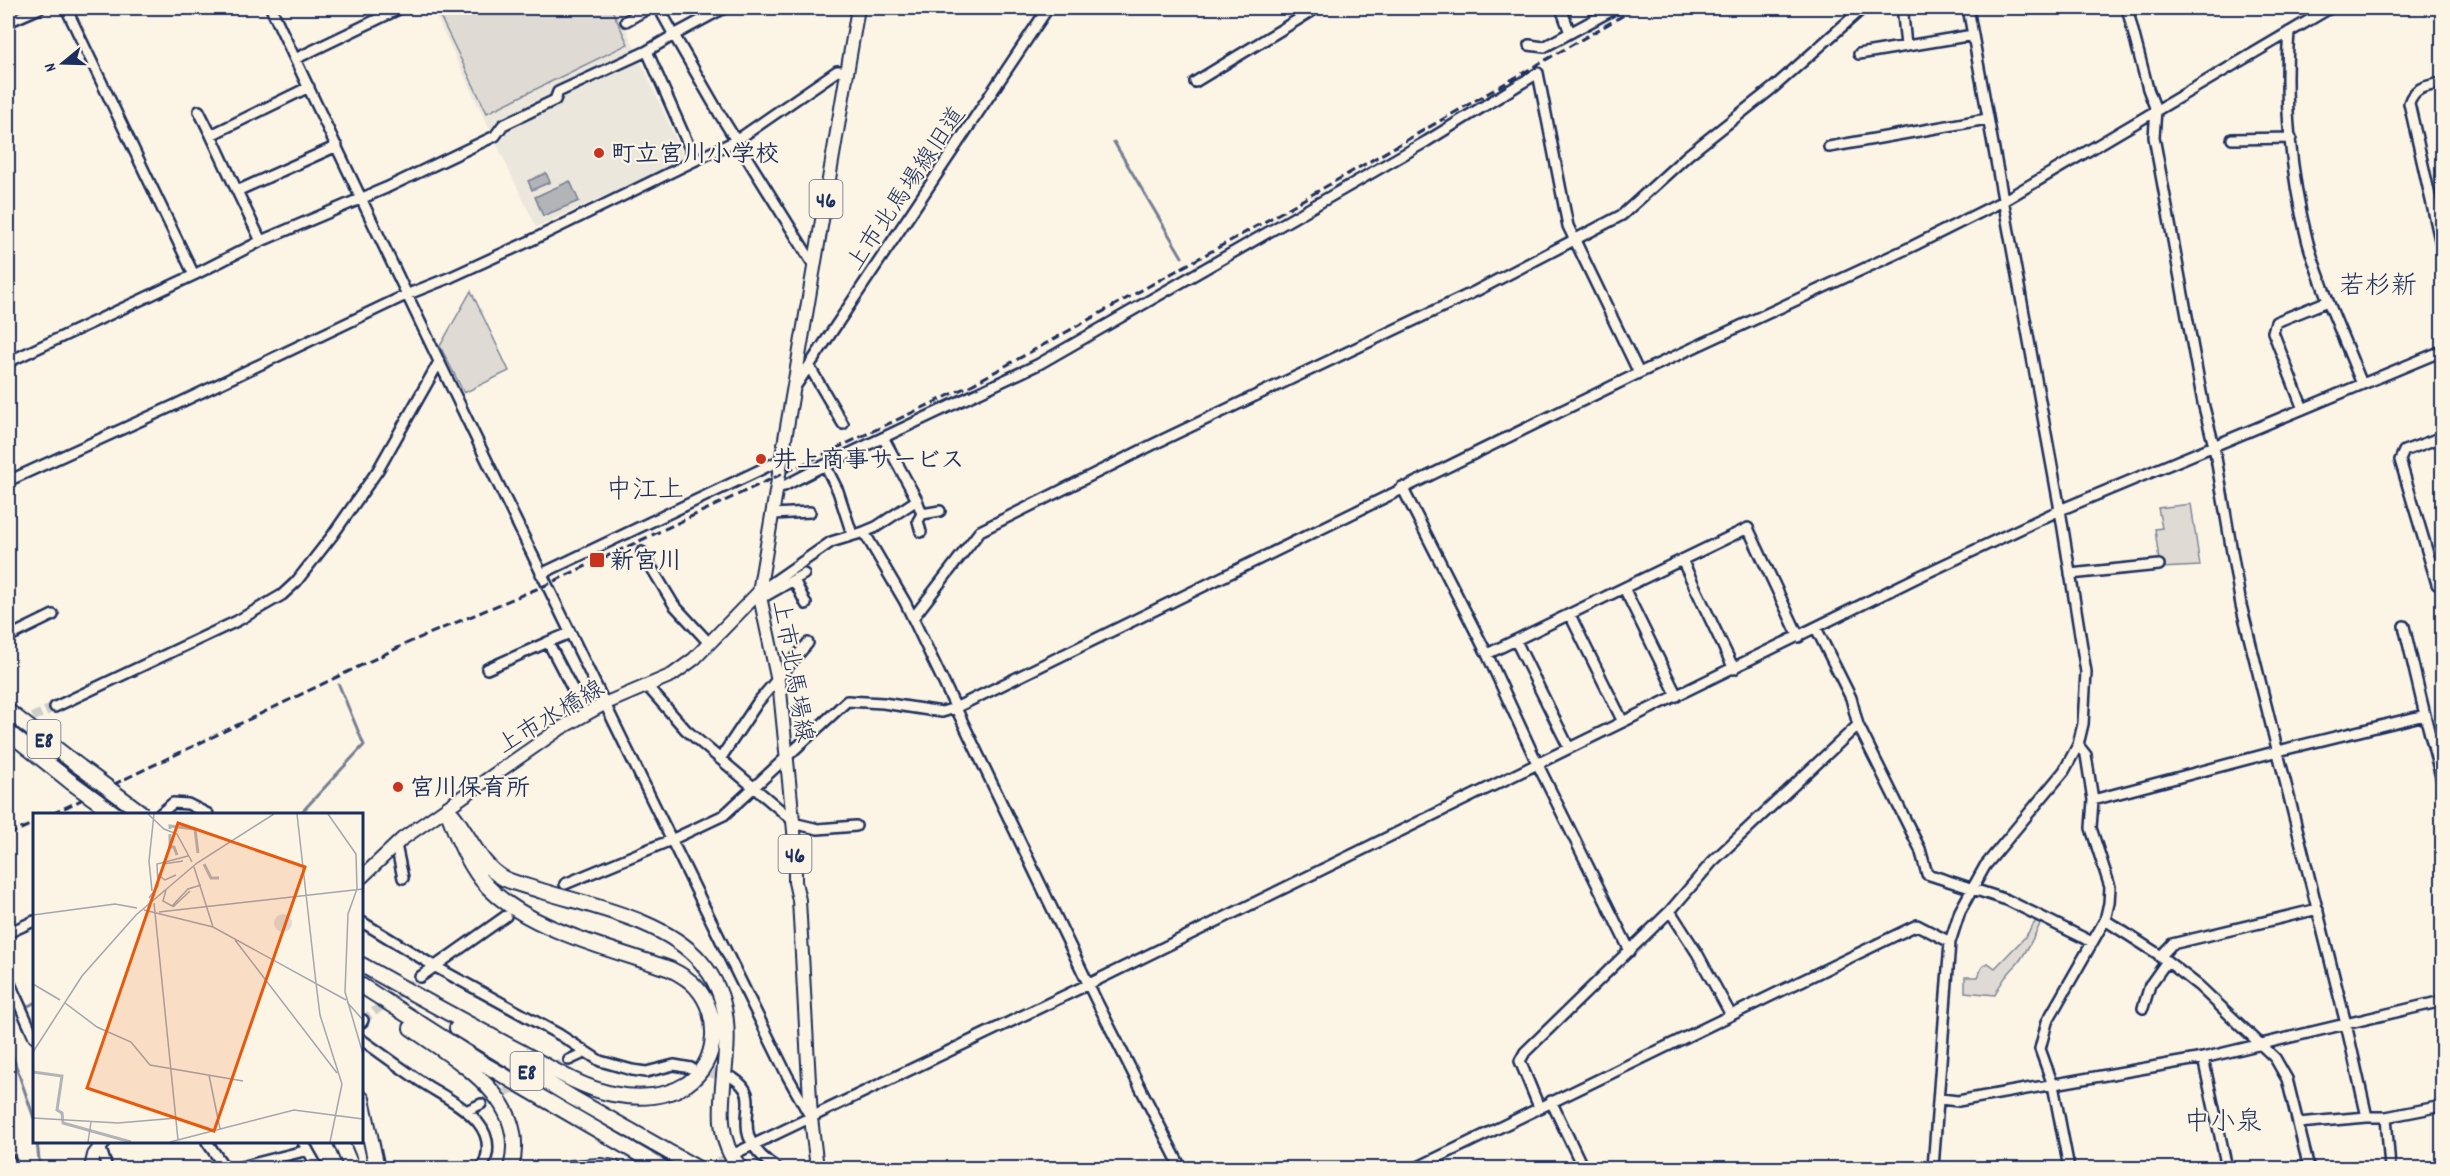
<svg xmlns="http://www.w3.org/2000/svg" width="2450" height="1176" viewBox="0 0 2450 1176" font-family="Dekko,'Klee One',sans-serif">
<rect width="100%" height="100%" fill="#fcf5e5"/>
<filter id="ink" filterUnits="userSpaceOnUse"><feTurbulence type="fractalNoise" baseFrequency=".0167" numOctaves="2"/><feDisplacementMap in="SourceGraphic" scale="12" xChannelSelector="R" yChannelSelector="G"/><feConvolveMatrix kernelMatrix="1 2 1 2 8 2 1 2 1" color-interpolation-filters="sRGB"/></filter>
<g filter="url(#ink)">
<!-- built -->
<path fill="#ece7dc" d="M432 8H617L685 160 536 227Z"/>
<!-- green -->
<path fill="#dfdbd4" stroke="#7d8599" stroke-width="1.5" d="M436 8H611L628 44 487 113Z
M471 291 509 371 464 393 440 346Z
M2191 504 2200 566 2160 568 2155 529 2162 528 2158 508Z
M2037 919 2042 920C2035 935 2028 950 2018 963 2008 974 2001 981 1995 995L1965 992V977H1978L1982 967 1988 963 1995 968 2026 936Z"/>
<!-- water -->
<path fill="#b2b4b8" stroke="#767f94" stroke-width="1.5" d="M546 173 550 182 532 190 528 181Z
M570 181 579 201 543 216 535 197Z"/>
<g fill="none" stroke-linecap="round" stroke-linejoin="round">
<!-- stream -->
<path stroke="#767f94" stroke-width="3" d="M1114 142 1182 257
M300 814 364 745 339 685
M8 1017 34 1003
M8 1043 34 1118
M37 1142 40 1168"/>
<!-- minor-tunnel -->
<path stroke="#cfcdca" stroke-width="9" stroke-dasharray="9 4.5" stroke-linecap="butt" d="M8 728 55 707
M363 1020 420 977
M697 1070 728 1077
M481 1104 569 1060
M706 1168 736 1154"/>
<!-- minor casing -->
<g stroke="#1b2f5e" stroke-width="14">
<path id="minor" d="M66 8 194 275
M271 8C439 366 613 722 788 1077L810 1116
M659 8 674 35 647 51 695 160
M724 8 674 35 719 113 815 267
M1561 8 1570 33
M2127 8 2148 89 2156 110 2154 137 2203 403 2214 446 2241 605 2346 1024 2367 1117H2386L2390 1168
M1903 15 1906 46
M626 21 649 8
M8 22 40 8
M2289 32C2283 97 2291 176 2307 239 2312 260 2321 280 2328 301
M1529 45 1544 47 1616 8
M1859 54 1973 35
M295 59 401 8
M1195 82 1317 8
M2442 83C2427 86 2414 87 2409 103L2442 249
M199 111 211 135
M2232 139 2291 138
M1829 147 1987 119
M237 191 211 135 309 87
M261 241 237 191 337 146
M8 362 194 275 261 241 386 188 495 136 503 125 555 100 558 92 647 51
M809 366 843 424
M795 387 1048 8
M2303 409 2273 332 2276 322 2328 301 2362 384
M2442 437 2404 451 2400 460 2437 584H2442
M884 439 917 500
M825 465 1039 364 1427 141 1538 73 1568 226 1639 373
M8 481 175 405 406 295 451 277 530 241 737 140 837 71H847
M778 487 784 486 825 465 838 491 852 534
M1402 487 1487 654 1537 763 1630 951
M773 514 810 512
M864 532 876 527 917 500 922 514 940 511
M921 532 918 521 922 514
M642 552 674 605 709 643
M1682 560 1734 669
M541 574 783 459
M2070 574 2159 565
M794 580 806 604
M1624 588 1677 696
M759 592 831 542 864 532 905 602 1096 1000 1181 1168
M759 592 767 595 804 574
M1570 615 1623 722
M913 618 980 531 1154 444 1476 291 1622 215 1688 155 1774 87 1863 8
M2404 626 2425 715
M1816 628 1851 698 1858 725 1920 849 1927 874 2007 900 2092 942
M570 633 548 642 585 713
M8 637 53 615
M1516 641 1569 748
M1487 654 1748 528 1799 637
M487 669 548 642
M647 686 686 730 797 824 818 829 856 826
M55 707 237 621 282 595 296 582 332 536 378 470 439 362
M720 759 758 702 808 643
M2093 800 2278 751 2425 715 2442 781
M160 814 173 803 188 804 208 814
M396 845 403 878
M565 884 671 840 724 815 847 701 883 703 942 712 955 708 1639 373 1913 246 2003 201 2330 8
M1670 911 1697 953 1731 1015
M2105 920 2158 954 2199 986 2275 1058 2287 1079 2309 1168
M362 922 434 966 560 1035 600 1061 632 1070 646 1072 674 1065 691 1068
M8 933 34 921
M2160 957 2172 944 2318 909
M420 977 506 916
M8 979 34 1037
M2143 1008 2150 985 2167 961
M362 1022 363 1020
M362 1040C382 1054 402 1069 423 1083 452 1102 505 1124 482 1168
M2203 1058 2227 1168
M569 1060 584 1053
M733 1078C760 1095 741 1111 749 1137 754 1150 766 1161 777 1168
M1940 1099 1958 1101 2203 1058 2442 1001
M1551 1101 1583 1168
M1539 1107 1520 1061 1525 1052 1670 911 1712 862 1858 725
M468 1110 481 1104
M2386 1117 2442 1106
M2298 1123 2367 1117
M207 1142 225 1168
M303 1142 318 1168
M100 1146 107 1168
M736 1153 1089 984 1918 577 2060 510 2442 351
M8 1158 15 1168
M237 1168 308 1150
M1416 1168 1917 925 1950 942
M1933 1168 1950 942 1960 911 1985 866 2064 771 2078 745 2083 724 2086 672 2060 510 1968 8
M2069 1168 2053 1085 2040 1049 2047 1022 2105 920 2109 903 2110 887 2091 828 2093 800 2086 755 2078 745"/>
</g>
<!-- major casing -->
<g stroke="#1b2f5e" stroke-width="16">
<path id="major" d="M362 877 402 839 561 728 604 704 672 675 694 659 759 592
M91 1168 94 1155 104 1142
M817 1168 811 1118 799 900 795 882V841L780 691 759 592 858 8"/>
</g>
<!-- highway casing -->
<g stroke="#1b2f5e" stroke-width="18">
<path id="highway" d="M8 711 80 767
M8 732 71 782
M453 815C469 835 479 864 503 878 515 884 530 887 542 891 594 907 665 920 701 962 760 1030 692 1111 740 1168
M362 965C415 995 468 1024 521 1052 550 1068 580 1087 612 1094 638 1099 665 1098 687 1084 719 1062 721 1015 696 987 689 979 680 974 670 969 613 949 519 928 481 879 465 858 455 833 447 809
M362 986 482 1063 663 1168
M411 1028C459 1062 530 1099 511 1168
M457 1028 573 1098 697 1168
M362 1099 377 1168
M341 1142 352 1168
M569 1168 600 1166 614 1168"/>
</g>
<!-- minor -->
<use href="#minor" stroke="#fcf5e5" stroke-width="9"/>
<!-- major -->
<use href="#major" stroke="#fcf5e5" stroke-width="12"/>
<!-- highway -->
<use href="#highway" stroke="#fcf5e5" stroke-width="14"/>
<!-- rail -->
<path stroke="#1b2f5e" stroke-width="3" stroke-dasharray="9 4.5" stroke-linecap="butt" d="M52 814 412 641 546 585 973 384 1273 217 1636 8
M8 835 34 823"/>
<!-- highway-bridge casing -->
<g stroke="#1b2f5e" stroke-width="18" stroke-linecap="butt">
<path id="highway-bridge" d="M80 767 143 814
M71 782 115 814"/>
</g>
<!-- highway-bridge -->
<use href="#highway-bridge" stroke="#fcf5e5" stroke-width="14"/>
</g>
</g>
<!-- markers -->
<g fill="#c8321e" stroke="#fcf5e5" stroke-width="2">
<circle cx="599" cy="153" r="6"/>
<circle cx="761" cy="459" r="6"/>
<rect x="589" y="552" width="16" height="16" rx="3"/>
<circle cx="398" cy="787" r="6"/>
</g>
<g text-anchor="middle" stroke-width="4.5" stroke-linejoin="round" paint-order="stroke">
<!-- shield labels -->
<g fill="#fcf5e5" stroke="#5e6a86" stroke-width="1.5">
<rect x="809.5" y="180" width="33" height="38" rx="4.5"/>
<rect x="27.5" y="720" width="33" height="38" rx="4.5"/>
<rect x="778.5" y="835" width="33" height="38" rx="4.5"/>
<rect x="510.5" y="1052" width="33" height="38" rx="4.5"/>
</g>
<g font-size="22" font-weight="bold" fill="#1b2f5e">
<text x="826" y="207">46</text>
<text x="44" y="747">E8</text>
<text x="795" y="862">46</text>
<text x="527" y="1079">E8</text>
</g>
<!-- poi labels -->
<g font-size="24" font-weight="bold" fill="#1b2f5e" stroke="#fcf5e5" text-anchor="start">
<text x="611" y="161">町立宮川小学校</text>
<text x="773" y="467">井上商事サービス</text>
<text x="610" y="568">新宮川</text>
<text x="410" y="795">宮川保育所</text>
</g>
<!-- street labels -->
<g font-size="24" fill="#1b2f5e" stroke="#fcf5e5">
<text transform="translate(905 188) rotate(-56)" y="8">上市北馬場線旧道</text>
<text transform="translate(794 671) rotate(80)" y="8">上市北馬場線</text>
<text transform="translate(550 716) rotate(-31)" y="8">上市水橋線</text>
</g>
<!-- neighbourhood labels -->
<g font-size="26" fill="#1b2f5e" stroke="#fcf5e5">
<text x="2378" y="293">若杉新</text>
<text x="645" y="497">中江上</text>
<text x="2223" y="1129">中小泉</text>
</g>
</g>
<!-- overview -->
<g transform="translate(33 813)">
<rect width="330" height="330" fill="#fcf5e5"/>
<path d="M241 110a9 9 0 1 1 18 0a9 9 0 1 1-18 0Z" fill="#dfdbd4"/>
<path fill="none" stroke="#b2b4b8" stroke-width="3" d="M137 16V13L162 16 165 40M137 21V34H141L144 42M171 51 178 65H186M0 259 29 263 24 297 29 300 30 310 98 329"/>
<path fill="none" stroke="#a2a6af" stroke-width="1.5" d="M115 1 131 16 144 21 159 49M264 1 283 170M295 1 323 41 324 76 315 101 312 179 330 241M130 51 150 48M161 54 180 114M124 61 132 67 143 62M133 77 130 88 139 93 155 76 168 72M119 78 116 48 121 1M116 85 125 73 124 51 155 43M121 90 145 327M140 94 157 78M111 97 180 114 313 187M126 99 330 76M0 102 82 91 104 95M202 127 304 260M283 170 287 202 309 271 297 329M0 171 27 187M314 189 330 207M32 190 64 214 98 229 117 252 210 268M0 239 49 163 103 102 164 50 241 1M176 262 187 316M0 305 85 310 144 305M55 329 58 309M137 329 261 297 330 306"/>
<path fill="#e8590c" fill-opacity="0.15" stroke="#e8590c" stroke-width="3" d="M145 10 272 54 181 318 54 275Z"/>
<rect width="330" height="330" fill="none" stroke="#1b2f5e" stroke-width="3"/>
</g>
<!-- margin -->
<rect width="2450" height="1176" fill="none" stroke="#fcf5e5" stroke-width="30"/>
<rect x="15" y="15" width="2420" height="1146" fill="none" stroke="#1b2f5e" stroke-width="2" filter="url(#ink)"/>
<!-- north arrow -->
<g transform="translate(63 63) rotate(251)" stroke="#fcf5e5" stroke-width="4.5" paint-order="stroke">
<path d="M0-4.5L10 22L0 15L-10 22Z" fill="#1b2f5e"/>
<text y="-9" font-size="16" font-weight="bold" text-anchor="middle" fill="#1b2f5e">N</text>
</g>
</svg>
